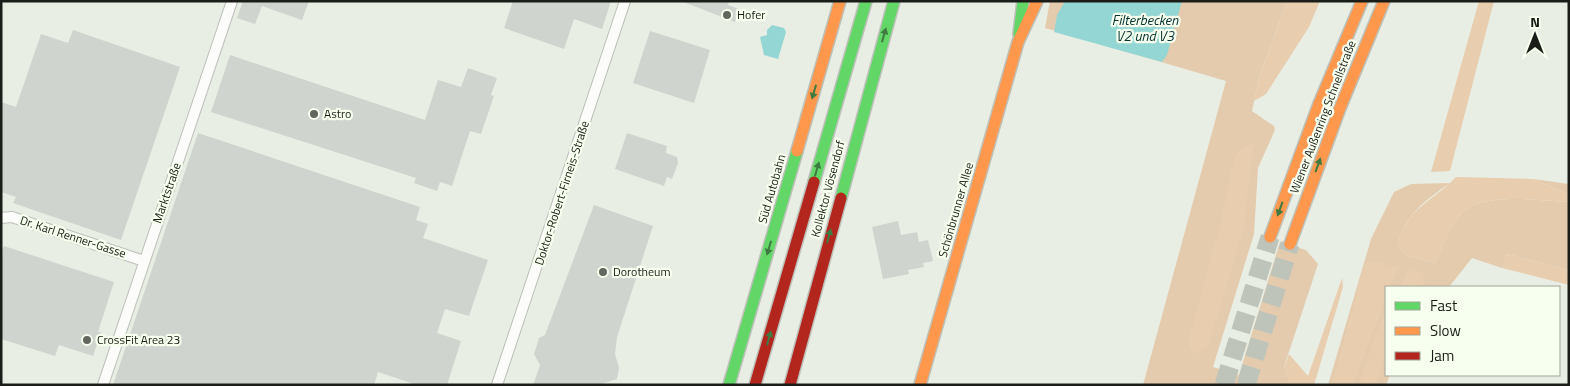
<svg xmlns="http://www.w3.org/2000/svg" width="1570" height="386" viewBox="0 0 1570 386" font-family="'Titillium Web',sans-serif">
<rect width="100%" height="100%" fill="#e8eee3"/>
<!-- green -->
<path fill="#e5cbae" d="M1050 1H1287L1259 78 1252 111 1274 126 1275 130 1258 168 1254 234 1213 367 1239 375 1280 242 1306 250 1318 264 1284 367 1291 385H1143L1226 81 1045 28Z
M1533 179 1569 184V194Z
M1450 183C1426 200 1404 215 1398 245L1407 256 1435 263C1443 248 1449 228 1460 215 1480 191 1541 201 1569 202V270L1507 254 1502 268 1472 258 1449 287H1386V375H1390L1386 385H1328L1371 239 1394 192 1411 184Z"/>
<!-- forest -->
<path fill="#e9cdaf" d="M1287 1H1320L1309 27 1266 94 1254 101 1259 78Z
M1479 1H1494L1450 171 1431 172Z
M1253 144 1244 228 1208 347 1194 354 1188 342 1221 222 1233 162 1238 151Z
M1456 177 1533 179 1569 194V202C1541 201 1480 191 1460 215 1450 228 1443 248 1435 263L1407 256 1398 245C1405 208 1434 201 1456 177Z
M1507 254 1569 270V285L1502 268Z
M1376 261 1398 268 1390 287H1386V297L1353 385H1332L1365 263Z
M1408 271 1422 272 1425 281 1422 287H1400Z
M1342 278 1343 287 1314 385H1291L1284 368 1289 354 1308 376Z
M1386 313V356L1376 385H1359L1375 335Z"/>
<!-- water -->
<path fill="#94d6d3" d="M1065 1H1182L1167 55 1162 62 1054 32 1057 15Z
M772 25 784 28 786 32 778 59 764 55 760 37 767 35V30Z"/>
<!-- building -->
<path fill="#cfd5ce" d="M243 1H309L302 20 262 6 255 24 237 18Z
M513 1H611L602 29 574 19 564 49 504 28Z
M681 1H729L728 5 739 9 735 22Z
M73 30 180 67 121 240 13 203 16 197 1 192V102L16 107 41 34 68 43Z
M650 31 710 50 694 103 633 83Z
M230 55 425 120 438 80 461 87 468 68 497 78 491 95 494 96 481 134 470 131 452 186 440 182 437 191 414 183 416 178 211 112Z
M198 133 420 207 416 220 428 224 423 238 488 260 469 316 445 309 437 333 461 341 447 385H417L378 372 374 385H113Z
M627 133 667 146 666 153 677 157 678 163 672 179 667 177 664 186 615 169Z
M594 205 653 226 617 337 615 354 619 368 617 379 598 385H533L540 365 534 354 539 338 545 335Z
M898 221 901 235 917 232 919 242 928 240 933 261 923 263 924 267 908 270 909 274 883 279 872 227Z
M4 246 114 282 98 332H101L93 356 59 345 55 356 1 339V253Z"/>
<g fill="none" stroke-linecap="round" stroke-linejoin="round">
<!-- highway-tunnel -->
<path stroke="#bfc4ba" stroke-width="19" stroke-dasharray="19 9" stroke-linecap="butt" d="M1224 385 1270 237
M1246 385 1290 244"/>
<!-- street casing -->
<g stroke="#bdc0b9" stroke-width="12">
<path id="street" d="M1 218 12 217 144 261
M103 385 232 1
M497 385 625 1"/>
</g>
<!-- fast casing -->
<g stroke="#bdc0b9" stroke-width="14">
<path id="fast" d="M1019 34 1023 1
M814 182 866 1
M841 198 894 1
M729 385 797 151"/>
</g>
<!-- slow casing -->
<g stroke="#bdc0b9" stroke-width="14">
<path id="slow" d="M797 151 840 1
M1270 237 1319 104 1362 1
M1290 244 1340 108 1384 1
M920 385 1018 42 1037 1"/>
</g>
<!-- jam casing -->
<g stroke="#bdc0b9" stroke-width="14">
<path id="jam" d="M755 385 814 182
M790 385 841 198"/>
</g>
<!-- street -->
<use href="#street" stroke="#fcfcfb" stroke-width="10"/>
<!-- fast -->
<use href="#fast" stroke="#63d668" stroke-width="11"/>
<!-- slow -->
<use href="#slow" stroke="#ff974d" stroke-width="11"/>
<!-- jam -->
<use href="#jam" stroke="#b3261e" stroke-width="11"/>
</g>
<!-- one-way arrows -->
<defs><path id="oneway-solid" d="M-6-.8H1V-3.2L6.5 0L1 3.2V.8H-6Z" transform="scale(1.25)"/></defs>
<g fill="#3f7a40">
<use href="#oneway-solid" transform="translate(884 35) rotate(-74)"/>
<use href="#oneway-solid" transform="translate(814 92) rotate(106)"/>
<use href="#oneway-solid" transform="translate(1318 165) rotate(-70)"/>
<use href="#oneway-solid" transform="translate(817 169) rotate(-74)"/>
<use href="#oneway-solid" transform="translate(1280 209) rotate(110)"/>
<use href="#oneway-solid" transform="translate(829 236) rotate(-75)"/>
<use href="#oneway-solid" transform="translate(769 248) rotate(106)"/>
<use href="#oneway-solid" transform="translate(769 338) rotate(-74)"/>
</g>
<!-- markers -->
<g fill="#63675f" stroke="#f7ffef" stroke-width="2">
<circle cx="727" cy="15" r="5"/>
<circle cx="314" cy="114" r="5"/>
<circle cx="603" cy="272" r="5"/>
<circle cx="87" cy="340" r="5"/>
</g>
<g text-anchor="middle" stroke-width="4.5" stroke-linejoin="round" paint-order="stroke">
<!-- poi labels -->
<g font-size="12" fill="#1b1e18" stroke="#f7ffef" text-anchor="start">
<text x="737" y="19">Hofer</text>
<text x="324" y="118">Astro</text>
<text x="613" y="276">Dorotheum</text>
<text x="97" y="344">CrossFit Area 23</text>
</g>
<!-- street labels -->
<g font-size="12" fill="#1b1e18" stroke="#f7ffef">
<text transform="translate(1323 117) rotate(-69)" y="4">Wiener Außenring Schnellstraße</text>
<text transform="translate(772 189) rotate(-74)" y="4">Süd Autobahn</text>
<text transform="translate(828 189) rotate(-75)" y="4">Kollektor Vösendorf</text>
<text transform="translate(167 193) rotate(-71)" y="4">Marktstraße</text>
<text transform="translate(562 193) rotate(-72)" y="4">Doktor-Robert-Firneis-Straße</text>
<text transform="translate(956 210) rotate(-74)" y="4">Schönbrunner Allee</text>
<text transform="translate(73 237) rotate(18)" y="4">Dr. Karl Renner-Gasse</text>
</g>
<!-- water labels -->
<g font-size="14" font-style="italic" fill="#023131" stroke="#f7ffef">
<text x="1145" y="25">Filterbecken<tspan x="1145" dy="16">V2 und V3</tspan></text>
</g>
</g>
<!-- border -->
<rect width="1570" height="386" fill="none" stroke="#1b1e18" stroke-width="5"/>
<!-- legend -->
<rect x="1385" y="286" width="175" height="90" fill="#f7ffef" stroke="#9fa599"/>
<rect x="1395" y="302" width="25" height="8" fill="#63d668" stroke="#9fa599"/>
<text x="1430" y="311" font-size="15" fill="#1b1e18">Fast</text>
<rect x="1395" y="327" width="25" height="8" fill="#ff974d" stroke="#9fa599"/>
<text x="1430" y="336" font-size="15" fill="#1b1e18">Slow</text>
<rect x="1395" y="352" width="25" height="8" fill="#b3261e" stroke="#9fa599"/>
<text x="1430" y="361" font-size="15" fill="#1b1e18">Jam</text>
<!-- north arrow -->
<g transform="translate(1535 35)" stroke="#f7ffef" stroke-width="4" paint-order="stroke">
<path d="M0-4L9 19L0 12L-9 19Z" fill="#1b1e18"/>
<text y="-8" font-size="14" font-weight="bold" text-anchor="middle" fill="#1b1e18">N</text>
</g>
</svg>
